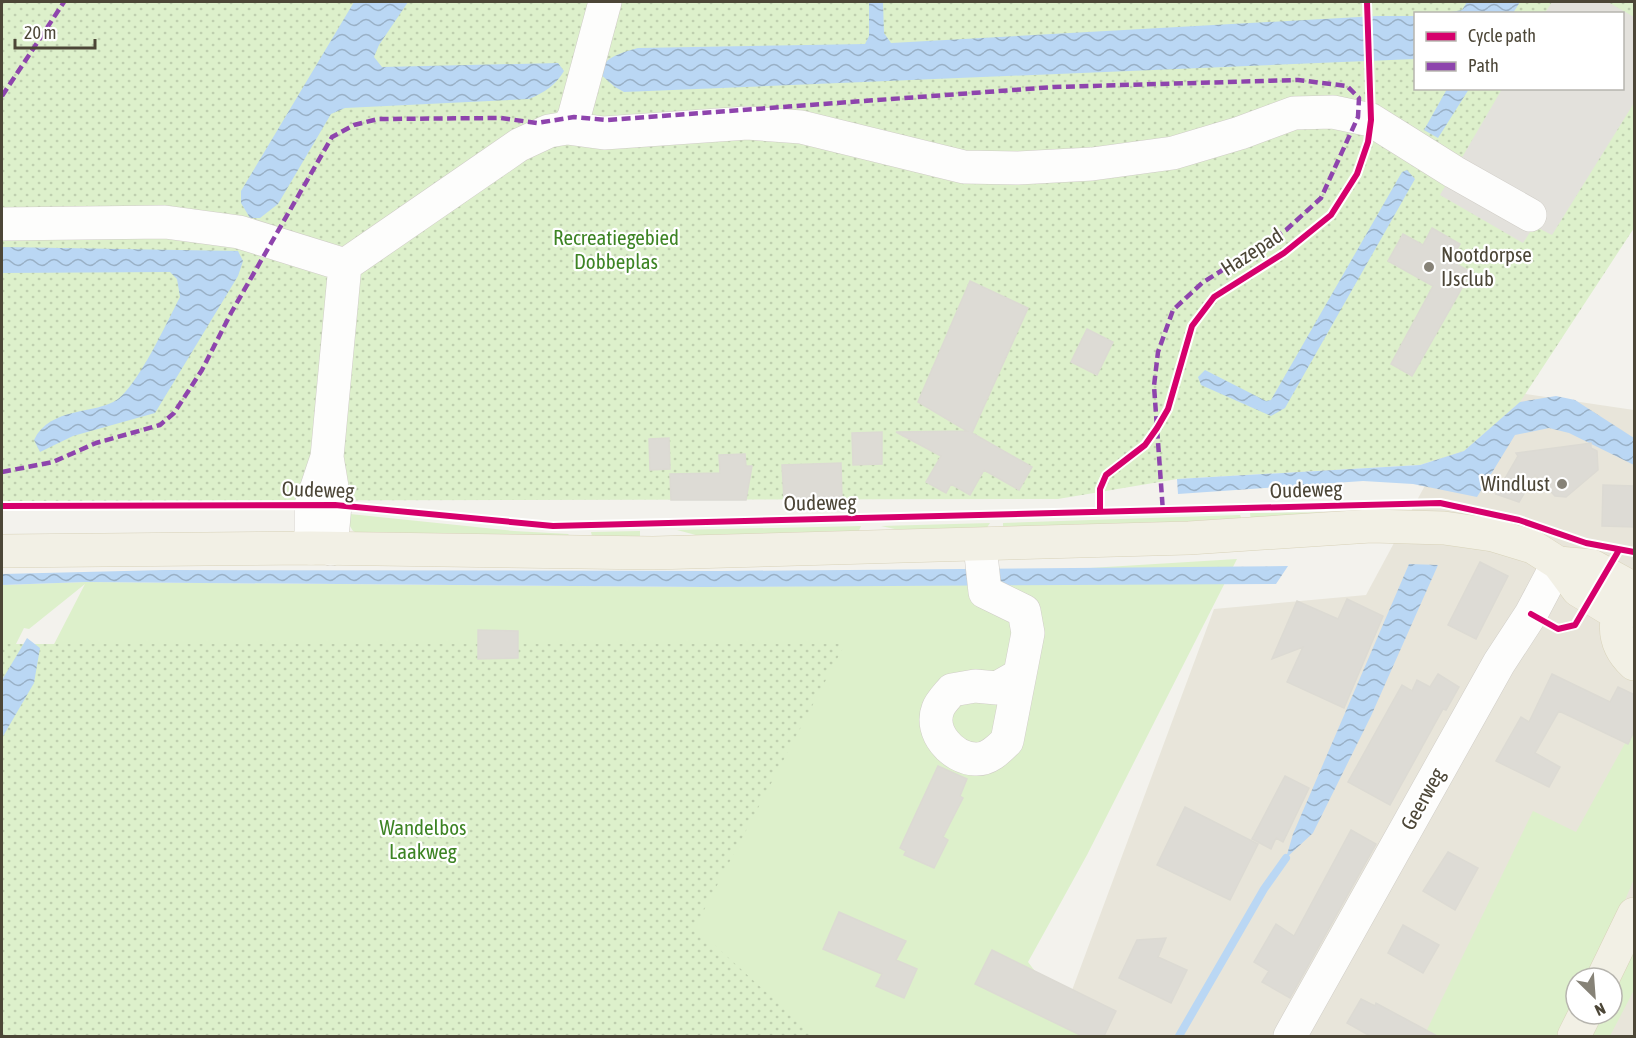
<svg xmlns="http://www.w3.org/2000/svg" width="1636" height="1038" viewBox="0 0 1636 1038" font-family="'Asap Condensed',sans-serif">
<defs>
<pattern id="park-dots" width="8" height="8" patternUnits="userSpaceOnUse" patternTransform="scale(1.5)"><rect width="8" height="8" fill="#ddf0cb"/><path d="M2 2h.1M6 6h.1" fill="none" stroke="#bfcfaf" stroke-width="1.8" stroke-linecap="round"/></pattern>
<pattern id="water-waves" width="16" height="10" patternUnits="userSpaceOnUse" patternTransform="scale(1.5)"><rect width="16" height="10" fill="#bad7f4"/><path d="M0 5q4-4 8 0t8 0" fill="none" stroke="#99b0c6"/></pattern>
</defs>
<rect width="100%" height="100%" fill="#f3f2ed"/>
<!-- residential -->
<path fill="#e8e5da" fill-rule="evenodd" d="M1478 387 1634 410V1036H1055L1214 609 1366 595ZM1576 978H1612V1014H1576Z"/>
<!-- grass -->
<path fill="#ddf0cb" d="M1353 512 1251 524 1250 513Z
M350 514 514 531 569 534 563 540 370 539 353 531 348 523Z
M1240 515 1244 525 1003 532V523Z
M990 523 984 532 913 533 881 526Z
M861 526 858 533 707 538 677 530Z
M640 531V536H592L591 532Z
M1237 559 1087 855 1028 962 1084 1036H2L34 683 85 584 29 629 24 628 2 672V585L86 582 704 587 936 585 1090 568Z
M1634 727V879L1592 978H1576V1010L1563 1036H1424L1533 811 1576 832Z
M1634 947V990L1610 1036H1591L1604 1014H1612V997Z"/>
<!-- park -->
<path fill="url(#park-dots)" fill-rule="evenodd" d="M2 2H1634V228L1520 402 1464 451 1420 465 1177 479 1058 499 2 501ZM1416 14H1622V88H1416Z
M2 644H845L695 927 814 1036H2Z"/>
<!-- parking -->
<path fill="#e3e1dc" d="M1552 2H1608L1634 17V103L1552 235 1534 226 1523 243 1440 195 1502 89 1622 88V14L1545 13Z"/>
<!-- water -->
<path fill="url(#water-waves)" d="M354 2H408L379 45 374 57 382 67 558 63 564 71C555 86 545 92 529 99L345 108 331 114 278 204 260 218H250L241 203V191Z
M869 2H883L884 33 891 43 1377 16H1415V59L624 92 615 87 599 73C603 57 624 52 638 48L865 44 869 36Z
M1467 2H1520L1513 13H1446L1462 10Z
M1447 89H1469L1438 138 1424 130Z
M1407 170 1415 179 1285 408 1271 416 1201 385 1198 377 1205 370 1266 401 1271 400 1402 172Z
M2 247 238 251 243 261 238 276 155 413 73 436 40 452 34 440C50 406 96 415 118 399 139 383 167 322 180 297L177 279 170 272 2 273Z
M1556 396 1575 400 1634 438V465L1569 433 1549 428 1515 435 1477 497 1413 484 1363 481 1178 494 1177 479 1420 465 1464 451 1520 402Z
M1409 564 1438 565 1371 716 1313 833 1286 858 1293 834Z
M1288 566 1276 584 704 587 86 582 2 585V574L165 570 721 571Z
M27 638 40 648 34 683 2 738V680Z"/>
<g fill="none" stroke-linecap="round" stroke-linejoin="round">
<!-- stream -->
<path stroke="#bad7f4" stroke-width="8" d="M1179 1036 1264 889 1286 858"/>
</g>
<!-- building -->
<path fill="#dddbd5" stroke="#dcdad3" stroke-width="1.5" d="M1432 228 1460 244 1451 261 1471 272 1412 376 1391 364 1433 286 1388 261 1403 234 1423 245Z
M970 281 1028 308 972 433 1032 467 1019 490 984 470 970 495 951 484 946 493 926 482 941 456 896 432 967 431 918 402Z
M1087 329 1113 342 1097 375 1071 362Z
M882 432V464L853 465 852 433Z
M669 438 670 469 650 470 649 439Z
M1591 443V448L1597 451 1598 470 1566 497 1555 496 1535 475 1519 502 1496 494 1518 456 1516 453Z
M745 454 746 466H752L746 500H671L670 474 720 473 719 455Z
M841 463 842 498 784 499 782 465Z
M1603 485 1635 486V527L1602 526Z
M1480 562 1508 576 1476 639 1448 625Z
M1347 599 1383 616 1344 708 1287 682 1303 647 1272 659 1297 601 1338 619Z
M478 630 518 631V658L478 659Z
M1438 674 1459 687 1446 710 1443 709 1390 805 1348 782 1402 685 1412 691 1417 680 1430 687Z
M1552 674 1610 702 1618 687 1635 695V729L1628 744 1559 711 1535 753 1560 767 1549 787 1496 761 1521 717 1529 722Z
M938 766 967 779 960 796 963 798 943 837 948 840 934 868 904 855 906 851 900 848Z
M1285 776 1309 788 1283 842 1276 838 1271 849 1252 839Z
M1185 807 1258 844 1230 900 1157 865Z
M1351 830 1376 844 1290 998 1262 982 1269 971 1254 962 1276 924 1294 936Z
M1448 852 1478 868 1455 910 1423 891Z
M839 912 906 941 896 960 917 969 904 998 876 986 882 974 823 949Z
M1403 925 1439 945 1423 973 1388 953Z
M1166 938 1158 957 1187 970 1171 1003 1119 978 1137 940Z
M992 950 1116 1011 1104 1036H1082L975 984Z
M1361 999 1375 1006 1376 1003 1437 1036H1370L1347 1023Z"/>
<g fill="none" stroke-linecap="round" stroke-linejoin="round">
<!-- minor casing -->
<g stroke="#d0cdc7" stroke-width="34">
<path id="minor" d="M567 128 574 117 605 2
M2 224 165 222 239 232 345 265
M980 545 985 592 1024 611 1028 633 1007 741C998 750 988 760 975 759 952 758 929 732 938 709 940 703 947 696 952 690L975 686 997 688 1018 676
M311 548V505L326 460
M331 549 335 505 327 457 345 265 519 145 549 131 567 128 604 133 747 123 801 127 964 167 1018 168 1092 164 1173 153 1240 133 1294 113 1333 112 1371 120 1454 172 1530 215
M1290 1036 1499 663 1531 614 1558 563"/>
</g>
<!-- major casing -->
<g stroke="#d8d2b9" stroke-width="34">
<path id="major" d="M2 551 311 548 653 553 1189 538 1371 526 1444 528 1493 535 1533 547 1558 563 1578 590 1618 614
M1558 563 1592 566 1634 589
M1634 592C1610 612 1611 643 1634 664
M1603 978 1634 914
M1574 1036 1585 1014"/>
</g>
<!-- minor -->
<use href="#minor" stroke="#fdfdfc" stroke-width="33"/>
<!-- major -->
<use href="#major" stroke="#f2f0e5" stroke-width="33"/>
<!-- quiet -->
<path stroke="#8e44ad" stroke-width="4.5" stroke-dasharray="9 4.5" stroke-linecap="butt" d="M2 96 64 2
M2 472 53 462 96 443 160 425 174 413 202 370 231 313 332 137 354 125 378 119 501 118 537 123 574 117 607 120 1054 87 1298 80 1347 86 1359 98 1358 117 1321 198 1286 230 1202 283 1173 310 1158 352 1154 386 1163 512"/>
<!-- cycleway casing -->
<g stroke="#fff" stroke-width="10">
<path id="cycleway" d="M2 506 335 505 553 526 1440 503 1519 520 1586 543 1634 552
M1100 512V489L1106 475 1145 445 1157 428 1168 409 1192 326 1214 297 1284 253 1331 215 1357 174 1368 142 1371 120 1367 2
M1531 614 1558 629 1575 625 1619 550"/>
</g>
<!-- cycleway -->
<use href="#cycleway" stroke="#d6006c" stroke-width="6"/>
</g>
<!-- markers -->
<g fill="#868277" stroke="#fff" stroke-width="2">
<circle cx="1429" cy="267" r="6"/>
<circle cx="1562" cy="484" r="6"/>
</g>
<g text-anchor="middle" stroke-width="4.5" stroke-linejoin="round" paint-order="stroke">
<!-- park labels -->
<g font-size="21" fill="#3d8424" stroke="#fff">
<text x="616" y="245">Recreatiegebied<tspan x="616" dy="24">Dobbeplas</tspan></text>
<text x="423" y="835">Wandelbos<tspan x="423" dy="24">Laakweg</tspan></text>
</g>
<!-- street labels -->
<g font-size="21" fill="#4c4637" stroke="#fff">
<text transform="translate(1252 252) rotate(-33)" y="7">Hazepad</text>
<text transform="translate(318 490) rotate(2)" y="7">Oudeweg</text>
<text transform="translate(1306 490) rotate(-2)" y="7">Oudeweg</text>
<text transform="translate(820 503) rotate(-1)" y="7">Oudeweg</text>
<text transform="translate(1423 799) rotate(-61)" y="7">Geerweg</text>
</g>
<!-- poi labels -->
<g font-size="21" fill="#4c4637" stroke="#fff" text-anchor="start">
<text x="1441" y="262">Nootdorpse<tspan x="1441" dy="24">IJsclub</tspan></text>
<text x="1550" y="491" text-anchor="end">Windlust</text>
</g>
</g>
<!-- border -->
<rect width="1636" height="1038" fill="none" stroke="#4c4637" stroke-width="6"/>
<!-- legend -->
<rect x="1414" y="12" width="210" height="78" fill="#ffffff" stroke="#b7b5af" stroke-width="1.5"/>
<rect x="1426" y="32" width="30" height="9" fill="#d6006c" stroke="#b7b5af" stroke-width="1.5"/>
<text x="1468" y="42" font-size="18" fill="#4c4637">Cycle path</text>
<rect x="1426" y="62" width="30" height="9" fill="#8e44ad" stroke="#b7b5af" stroke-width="1.5"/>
<text x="1468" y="72" font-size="18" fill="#4c4637">Path</text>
<!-- north arrow -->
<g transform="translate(1594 996) rotate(155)"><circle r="28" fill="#ffffff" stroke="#b7b5af" stroke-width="1.5"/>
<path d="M0-4.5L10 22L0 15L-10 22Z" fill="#868277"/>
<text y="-9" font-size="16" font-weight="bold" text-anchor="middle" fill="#4c4637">N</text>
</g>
<!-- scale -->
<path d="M15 39v9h80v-9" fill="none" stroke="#4c4637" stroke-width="3"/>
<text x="24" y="39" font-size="18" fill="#4c4637" stroke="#ffffff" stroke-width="4.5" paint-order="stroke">20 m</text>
</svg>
